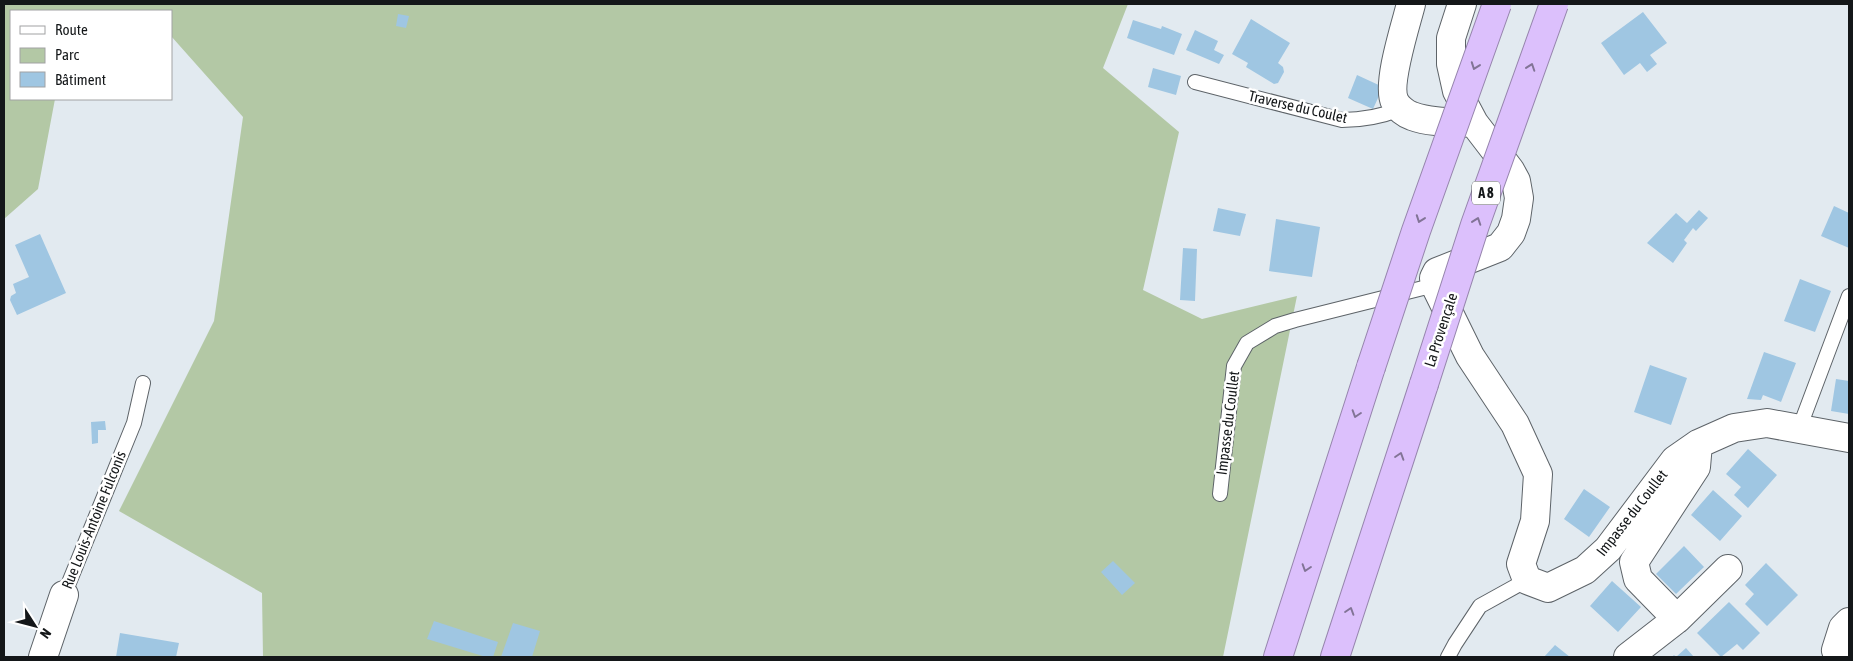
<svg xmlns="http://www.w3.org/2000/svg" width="1853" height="661" viewBox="0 0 1853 661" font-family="'Asap Condensed',sans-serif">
<rect width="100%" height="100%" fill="#e2eaf0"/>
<!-- green -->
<path fill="#b3c8a5" d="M4 4H1128L1103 68 1179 132 1143 290 1202 319 1297 296 1223 657H263L262 593 119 511 214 321 243 117 171 36V11H11V99H55L38 189 4 219Z"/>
<!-- building -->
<path fill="#9fc6e2" d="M1643 12 1667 43 1650 55 1657 64 1647 72 1640 63 1624 75 1601 43Z
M398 14 409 16 406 28 396 26Z
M1251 19 1290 43 1278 63 1283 67 1284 72 1278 83 1274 84 1246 67 1248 63 1232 54Z
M1133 20 1161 29 1162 26 1182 34 1174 55 1127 38Z
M1195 30 1218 41 1214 50 1224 55 1219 64 1186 50Z
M1153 68 1181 76 1176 95 1148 87Z
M1357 75 1383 87 1373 109 1348 98Z
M1834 206 1849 213V248L1821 236Z
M1218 208 1246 214 1240 236 1213 231Z
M1699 210 1708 218 1696 231 1693 228 1684 240 1687 243 1673 263 1647 243 1676 213 1687 223Z
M1276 219 1320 227 1312 277 1269 271Z
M40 234 66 293 17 315 10 300 11 296 16 293 13 284 29 277 15 245Z
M1183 248 1197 249 1195 301 1180 300Z
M1800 279 1831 291 1815 332 1784 321Z
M1764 352 1796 363 1781 402 1763 395 1761 400 1747 399Z
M1650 365 1687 378 1671 425 1634 412Z
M1836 379 1849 381V414L1831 411Z
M105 421 106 430H98V443L92 444 91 422Z
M1748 449 1777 475 1748 508 1734 495 1741 487 1726 474Z
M1584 489 1610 507 1589 537 1564 519Z
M1713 490 1742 516 1720 541 1691 515Z
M1684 546 1704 567 1676 594 1656 574Z
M1113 561 1135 583 1122 595 1101 572Z
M1766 563 1798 595 1767 626 1745 604 1754 594 1745 585Z
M1612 581 1641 607 1618 632 1590 606Z
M1729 602 1760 633 1743 650 1737 644 1721 657 1697 633Z
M434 621 498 642 493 657H486L427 639Z
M513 623 540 631 532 657H501Z
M120 633 179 643 176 657H116Z
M1555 645 1570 657H1544Z
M1686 648 1694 657H1672L1674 655 1676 657Z"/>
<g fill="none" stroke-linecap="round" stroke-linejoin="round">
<!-- service casing -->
<g stroke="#5d6368" stroke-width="16">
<path id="service" d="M1195 82 1342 120C1364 120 1380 117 1400 109
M1799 429 1849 296
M1220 494 1234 366 1247 343 1275 326 1295 320 1435 285
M64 595 134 423 143 383
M1448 657 1455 644 1480 606 1527 580"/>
</g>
<!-- minor casing -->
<g stroke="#5d6368" stroke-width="30">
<path id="minor" d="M1411 4C1406 24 1386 85 1395 102 1398 108 1406 114 1412 116 1431 123 1454 122 1474 123
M1462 4 1451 38V64L1457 91 1474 123 1510 170 1516 181 1519 198 1516 219 1511 233 1500 247 1437 272 1434 278 1435 285 1470 356 1515 424 1538 474 1535 521 1521 564 1527 580 1548 588 1585 570 1608 549 1675 460 1698 444 1734 428 1767 423 1849 438
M1677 619 1728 569
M43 657 64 595
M1628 657 1677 619 1638 579 1634 562 1696 467 1698 444
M1844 657 1836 650 1843 628 1849 622"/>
</g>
<!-- motorway casing -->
<g stroke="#9685ad" stroke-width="30">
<path id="motorway" d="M1278 657 1371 367
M1335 657 1424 384"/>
</g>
<!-- service -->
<use href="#service" stroke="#fff" stroke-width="14"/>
<!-- minor -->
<use href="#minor" stroke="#fff" stroke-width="28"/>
<!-- motorway -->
<use href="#motorway" stroke="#dcc0fc" stroke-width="28"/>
<!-- motorway-bridge casing -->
<g stroke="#9685ad" stroke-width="30" stroke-linecap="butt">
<path id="motorway-bridge" d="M1371 367 1416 231 1497 4
M1424 384 1475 225 1554 4"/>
</g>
<!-- motorway-bridge -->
<use href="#motorway-bridge" stroke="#dcc0fc" stroke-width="28"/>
</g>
<!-- one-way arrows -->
<defs><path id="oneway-chevron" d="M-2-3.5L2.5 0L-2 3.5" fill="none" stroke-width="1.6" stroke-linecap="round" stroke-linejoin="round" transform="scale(1.25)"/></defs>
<g stroke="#827496">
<use href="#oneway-chevron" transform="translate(1475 66) rotate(110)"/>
<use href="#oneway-chevron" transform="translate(1531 67) rotate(-71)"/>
<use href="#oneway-chevron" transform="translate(1420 219) rotate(110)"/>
<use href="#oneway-chevron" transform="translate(1477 221) rotate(-71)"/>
<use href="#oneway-chevron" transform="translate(1356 414) rotate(108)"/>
<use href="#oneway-chevron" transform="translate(1400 456) rotate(-72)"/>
<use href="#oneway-chevron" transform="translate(1306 568) rotate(108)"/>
<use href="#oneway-chevron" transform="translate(1350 611) rotate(-72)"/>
</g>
<g text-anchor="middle" stroke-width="5" stroke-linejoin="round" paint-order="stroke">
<!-- shield labels -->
<rect fill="#fff" stroke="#5a5d5e" stroke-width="1" x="1472" y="181.5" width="28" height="23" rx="4"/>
<g font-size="14" font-weight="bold" fill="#141719">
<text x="1486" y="198">A 8</text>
</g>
<!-- street labels -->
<g font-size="15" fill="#141719" stroke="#fff">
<text transform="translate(1298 107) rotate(13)" y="5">Traverse du Coulet</text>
<text transform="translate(1441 330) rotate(-72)" y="5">La Provençale</text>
<text transform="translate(1228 423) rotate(-83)" y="5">Impasse du Coullet</text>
<text transform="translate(1632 513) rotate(-52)" y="5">Impasse du Coullet</text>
<text transform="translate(94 520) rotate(-68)" y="5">Rue Louis-Antoine Fulconis</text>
</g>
</g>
<!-- border -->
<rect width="1853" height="661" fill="none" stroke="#141719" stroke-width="10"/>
<!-- legend -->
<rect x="10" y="10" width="162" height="90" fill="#ffffff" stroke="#a1a2a3"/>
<rect x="20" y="26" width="25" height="8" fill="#ffffff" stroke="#a1a2a3"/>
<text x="55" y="35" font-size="15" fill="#141719">Route</text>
<rect x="20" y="48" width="25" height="15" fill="#b3c8a5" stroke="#a1a2a3"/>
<text x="55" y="60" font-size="15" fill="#141719">Parc</text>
<rect x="20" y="72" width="25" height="15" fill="#9fc6e2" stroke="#a1a2a3"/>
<text x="55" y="85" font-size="15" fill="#141719">Bâtiment</text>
<!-- north arrow -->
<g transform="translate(35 626) rotate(126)" stroke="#ffffff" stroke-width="4" paint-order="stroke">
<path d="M0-4L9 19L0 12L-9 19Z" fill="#141719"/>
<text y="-8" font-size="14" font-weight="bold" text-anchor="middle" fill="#141719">N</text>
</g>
</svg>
